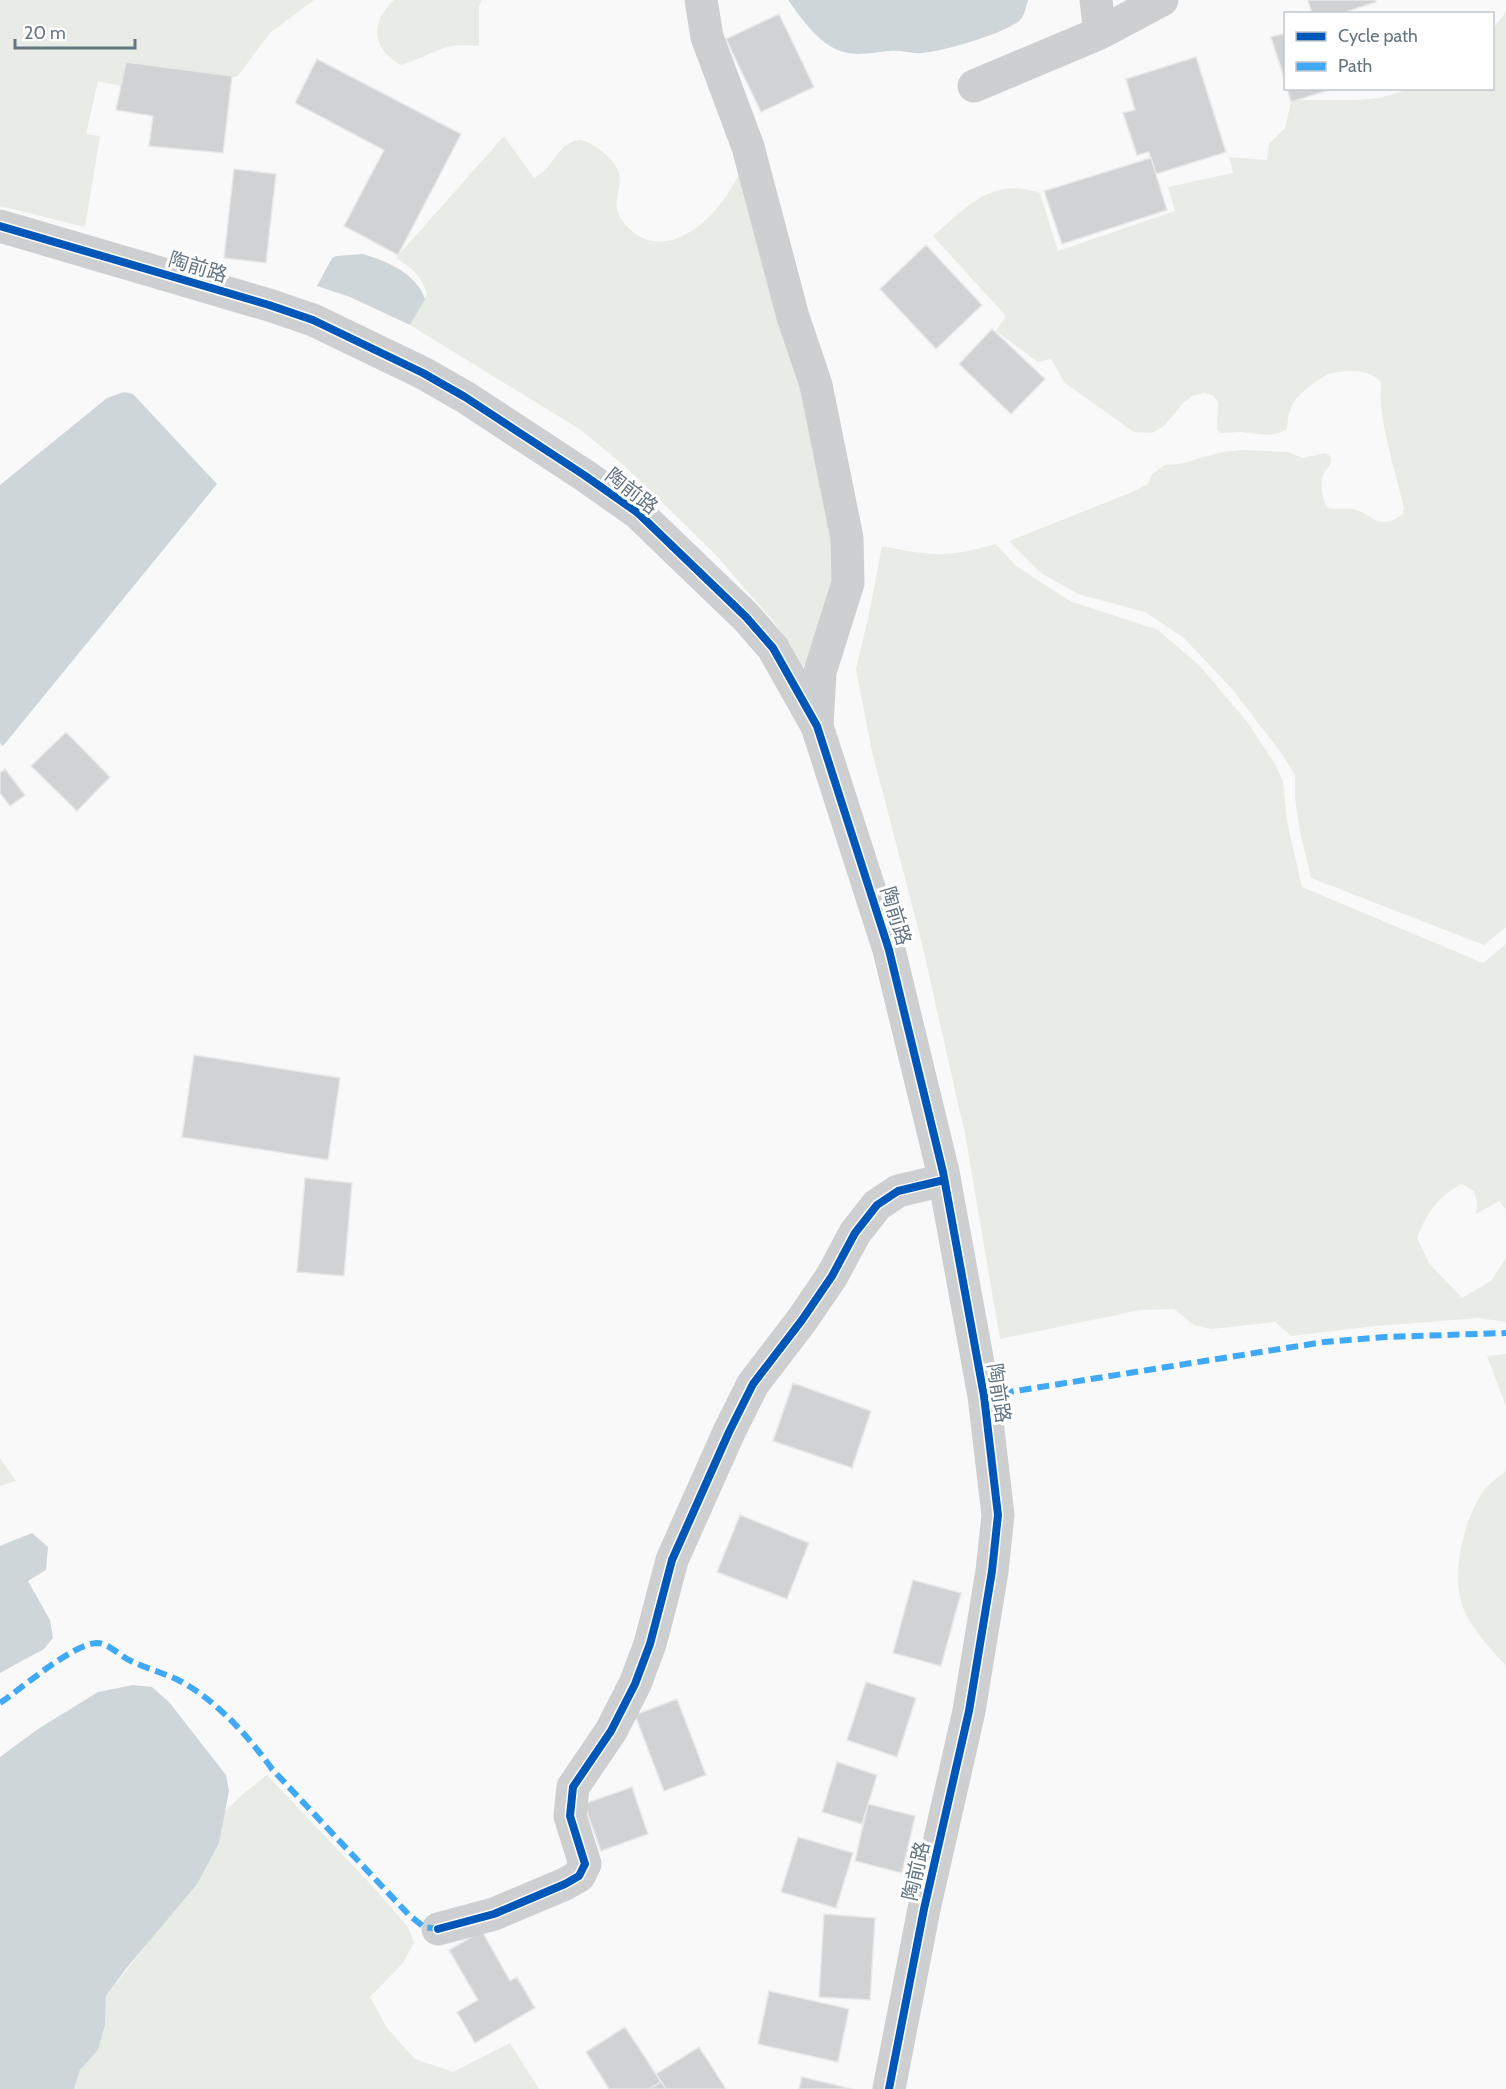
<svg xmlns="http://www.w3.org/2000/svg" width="1506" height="2089" viewBox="0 0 1506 2089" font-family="Cabin,'Noto Sans SC',sans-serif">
<rect width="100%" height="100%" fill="#f9f9f9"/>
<!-- green -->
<path fill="#e8ebe6" d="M0 0H314L270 33 237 77 126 62 121 86 98 81 86 134 100 136 85 227 0 206Z
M394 0H482L479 7V46C466 45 454 44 441 49 427 54 415 61 401 65 372 49 369 23 394 0Z
M1506 12V927L1484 945 1311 878 1300 832 1295 798V775L1282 754 1233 690 1184 638 1145 612 1078 594 1041 573 1009 541 1130 493 1148 484 1152 474 1165 465 1180 464 1222 452 1244 450 1288 452 1303 458 1326 453 1331 457C1332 466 1326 468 1323 476 1320 486 1323 499 1327 508 1335 510 1343 508 1352 509 1375 514 1376 532 1402 515L1404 508C1396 472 1377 418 1381 382 1370 369 1348 369 1332 373 1321 376 1305 389 1297 398 1289 406 1288 418 1287 429 1271 439 1257 433 1240 432 1234 432 1227 433 1221 433L1217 430 1218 402 1213 395 1203 393 1192 396 1183 403 1164 426 1152 433 1134 432 1065 383 1051 359 1038 362 996 331 1006 316 933 236C967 207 991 176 1040 193L1058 251 1175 211 1168 187 1233 173 1229 157 1267 160 1269 144 1285 128 1291 102 1298 100H1358L1380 98 1409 89 1492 88 1493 28Z
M504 136 534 178C538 175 542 173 545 170 555 160 562 142 579 140 591 140 616 160 619 173 623 189 611 202 620 217 648 261 692 239 718 207 728 196 735 181 743 168L834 512V594L802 671 791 645 774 622 715 554 627 468 581 430 410 325 427 294C422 276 412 268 396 258Z
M996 544 1016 566 1070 601 1158 630 1200 666 1248 723 1275 764 1283 781 1287 821 1302 887 1483 963 1506 944V1210L1499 1201 1476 1214 1477 1202 1474 1191 1462 1184C1439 1195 1426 1214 1417 1238L1429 1263 1462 1298 1491 1281 1506 1258V1322L1479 1318 1375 1326 1291 1336 1275 1322 1212 1329 1194 1325 1174 1309 1140 1310 1000 1339 965 1134 922 944 871 747 856 669 869 614 882 546C930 556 948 558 996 544Z
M1506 1354V1406L1487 1356Z
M0 1458 16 1481 0 1486Z
M1506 1471V1665C1492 1652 1468 1624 1462 1605 1451 1573 1464 1521 1482 1493 1488 1484 1498 1477 1506 1471Z
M267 1775 377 1891 408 1927 414 1943 403 1963 370 1997 387 2028 415 2059 453 2072 510 2043 539 2089H74L80 2070 98 2050 105 2025 106 1996 147 1944 219 1843 224 1812 243 1794Z"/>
<!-- water -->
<path fill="#ced6d9" d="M788 0H1028C1026 6 1025 13 1022 18 1012 32 941 52 923 53 912 54 901 50 890 51 873 52 857 57 840 51 817 42 802 19 788 0Z
M363 254C387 261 417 274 425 299L410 325 350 297 317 286 332 258 336 256Z
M124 392 133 394 217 484 3 746 0 743V485L107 398Z
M32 1533 48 1547 46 1570 28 1581 50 1620 53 1638 44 1649 0 1673V1546Z
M133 1685 152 1687 169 1702 226 1775 229 1791 219 1843 197 1884 125 1970 106 1996 105 2025 98 2050 80 2070 74 2089H0V1757L38 1729 98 1692Z"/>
<!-- building -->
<path fill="#d0d2d3" stroke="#e8e8e8" stroke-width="1.5" d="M1308 0H1375L1376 2 1339 14H1312Z
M779 14 814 87 761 112 726 39Z
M1286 33V84L1271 37Z
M1196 57 1226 152 1156 174 1149 152 1137 155 1123 113 1135 110 1126 79Z
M317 59 461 134 398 255 344 226 384 150 295 103Z
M126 62 232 76 223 153 149 146 153 116 116 110Z
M1287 88H1335L1291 102Z
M1151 158 1167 210 1062 244 1044 191Z
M234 169 276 174 266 263 224 258Z
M926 245 982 305 936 349 880 289Z
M992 329 1045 379 1011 414 959 364Z
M66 732 110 777 77 811 31 766Z
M5 769 25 795 10 806 0 793V773Z
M194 1055 340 1078 328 1160 182 1137Z
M305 1178 352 1183 344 1276 297 1272Z
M793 1383 871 1411 852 1468 773 1441Z
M740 1515 809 1543 787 1599 717 1572Z
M913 1580 961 1593 941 1666 893 1653Z
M866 1682 916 1698 897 1757 847 1740Z
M677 1699 706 1775 664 1791 635 1715Z
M837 1762 877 1775 862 1824 822 1812Z
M632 1787 648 1834 601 1851 584 1804Z
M868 1804 915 1816 902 1873 855 1861Z
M798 1837 853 1853 836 1908 781 1892Z
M824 1914 875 1918 870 2000 819 1997Z
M482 1931 510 1981 517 1977 535 2008 475 2043 457 2012 478 2000 449 1950Z
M769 1991 849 2009 838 2062 758 2044Z
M625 2027 661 2082 649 2089H609L586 2052Z
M699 2047 726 2089H666L656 2074Z
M802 2077 852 2089H799Z
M661 2081 666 2089H649L661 2082Z"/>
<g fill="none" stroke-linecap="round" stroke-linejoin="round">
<!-- minor -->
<path stroke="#cecfd0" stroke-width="33" d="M701 0 707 37 748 147 793 317 816 385 847 538 848 583 820 672 817 726
M1096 0 1100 33
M974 86 1100 33 1162 0
M0 226 269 305 313 320 423 373 465 397 584 475 638 513 746 617 773 648 817 726 889 950 943 1172 984 1396 998 1515 992 1571 969 1711 924 1909 889 2089
M438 1929 494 1914 565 1884 579 1876 585 1864 570 1816 573 1787 611 1731 635 1684 650 1644 672 1560 729 1432 753 1384 802 1320 832 1276 855 1233 877 1205 898 1191 944 1180"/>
<!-- quiet -->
<path stroke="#3fa9f5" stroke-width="6" stroke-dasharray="12 6" stroke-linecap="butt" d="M984 1396 1324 1342 1386 1337 1506 1333
M0 1703C21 1689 72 1644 97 1643 108 1643 119 1655 129 1660 145 1668 164 1673 180 1681 216 1700 249 1737 272 1769L409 1915 424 1927 438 1929"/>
<!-- cycleway casing -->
<g stroke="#fff" stroke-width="11">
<path id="cycleway" d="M0 226 269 305 313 320 423 373 465 397 584 475 638 513 746 617 773 648 817 726 889 950 943 1172 984 1396 998 1515 992 1571 969 1711 924 1909 889 2089
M438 1929 494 1914 565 1884 579 1876 585 1864 570 1816 573 1787 611 1731 635 1684 650 1644 672 1560 729 1432 753 1384 802 1320 832 1276 855 1233 877 1205 898 1191 944 1180"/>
</g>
<!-- cycleway -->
<use href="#cycleway" stroke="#0057b8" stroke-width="8"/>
</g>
<g text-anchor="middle" stroke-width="6" stroke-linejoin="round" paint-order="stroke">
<!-- street labels -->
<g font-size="20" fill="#657683" stroke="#fff">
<text transform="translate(198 267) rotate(17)" y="7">陶前路</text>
<text transform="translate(632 491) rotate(38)" y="7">陶前路</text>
<text transform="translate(896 916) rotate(73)" y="7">陶前路</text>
<text transform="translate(999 1393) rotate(81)" y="7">陶前路</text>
<text transform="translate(916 1871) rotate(-77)" y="7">陶前路</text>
</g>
</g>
<!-- legend -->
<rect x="1284" y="12" width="210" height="78" fill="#ffffff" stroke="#c1c8cd" stroke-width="1.5"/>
<rect x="1296" y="32" width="30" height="9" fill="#0057b8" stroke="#c1c8cd" stroke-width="1.5"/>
<text x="1338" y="42" font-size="18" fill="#657683">Cycle path</text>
<rect x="1296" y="62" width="30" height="9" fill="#3fa9f5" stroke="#c1c8cd" stroke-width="1.5"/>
<text x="1338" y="72" font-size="18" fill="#657683">Path</text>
<!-- scale -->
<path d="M15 39v9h120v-9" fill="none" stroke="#657683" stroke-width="3"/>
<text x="24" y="39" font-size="18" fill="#657683" stroke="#ffffff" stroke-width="4.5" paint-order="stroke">20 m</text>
</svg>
